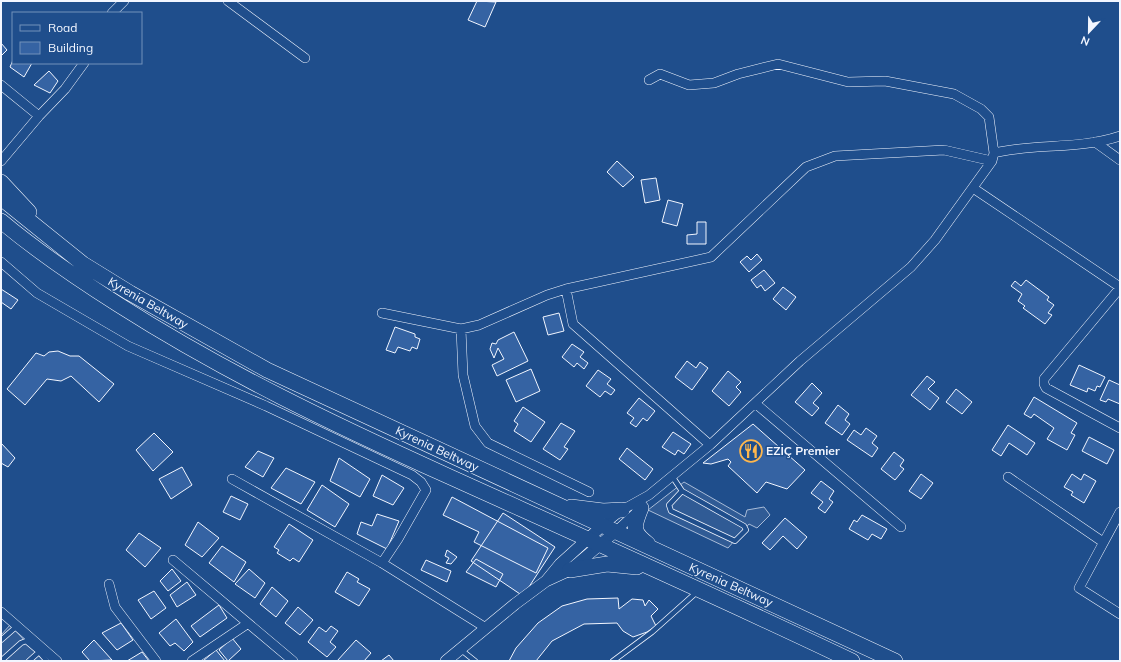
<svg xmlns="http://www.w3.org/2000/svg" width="1121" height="662" viewBox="0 0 1121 662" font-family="Mulish,sans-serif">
<rect width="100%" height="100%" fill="#1f4e8c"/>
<!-- built -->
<path fill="#305b95" stroke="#a8bbd7" d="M684 482 745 517 747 510 764 507 770 515 757 528 749 524 728 548 648 510Z
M10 625 44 661H1V635Z"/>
<!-- building -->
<path fill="#3563a3" stroke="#f2f6ff" d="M477 1 496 2 485 27 468 20Z
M1 43 7 50 1 56Z
M13 60V63H32L24 77 10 67Z
M49 71 58 81 50 93 34 85Z
M617 161 634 177 623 187 607 172Z
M656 178 660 200 645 203 641 180Z
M668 200 683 204 677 226 662 222Z
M697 222H706V244H687V235L697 234Z
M757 254 762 260 749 272 740 262 747 256 751 260Z
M764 270 775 283 765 291 761 285 757 288 751 280Z
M1026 280 1049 297 1047 300 1054 305 1048 313 1052 315 1045 324 1023 308 1025 306 1018 301 1022 294 1011 286 1015 281 1021 286Z
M783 287 796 297 786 310 773 299Z
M1 289 18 300 11 309 1 302Z
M559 313 564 331 548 335 543 317Z
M395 327 415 334V337L420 339 417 349 412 347 410 351 398 347 395 353 386 350Z
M514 332 528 361 497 376 492 365 504 359 498 348 494 358 490 349 492 343 496 344 498 340Z
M572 344 584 352 580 357 588 363 584 369 577 363 574 367 562 357Z
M58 351 70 356H79L114 384 99 402 71 376 61 381 47 379 25 405 7 389 36 353 44 356 49 352Z
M687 361 696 368 700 362 708 368 692 390 675 377Z
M1079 365 1105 377 1100 387 1097 386 1095 391 1088 388 1087 392 1070 385Z
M531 369 540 391 516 402 506 380Z
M598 370 611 379 607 384 615 390 611 395 605 391 600 397 586 386Z
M728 371 741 382 736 387 741 392 729 406 712 391Z
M927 376 935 382 928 389 939 398 930 410 911 395Z
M1109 380 1120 385V404L1108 399 1106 402 1100 400Z
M812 383 822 393 813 403 819 408 812 416 795 402Z
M956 389 972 402 962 414 946 402Z
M1034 397 1077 423 1071 433 1075 435 1067 450 1047 439 1054 428 1034 414 1031 418 1024 414Z
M639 398 655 411 647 421 643 418 636 427 630 423 634 418 627 413Z
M838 405 849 414 845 420 850 424 842 435 825 423Z
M523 407 545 422 531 442 514 431 518 424 514 421Z
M561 423 575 431 564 447 568 449 560 460 543 449Z
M753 424 805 470 787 489 766 482 757 493 728 466 731 462 728 459 711 464 703 463Z
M1008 425 1035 443 1027 455 1009 443 1001 456 992 450Z
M866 428 877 436 872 443 878 448 872 457 847 440 854 430 861 435Z
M673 432 691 444 684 454 678 450 675 455 662 447Z
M154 433 173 452 153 471 136 450Z
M1089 437 1114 450 1107 464 1082 451Z
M1 443 15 458 8 467 1 463Z
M627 448 653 469 645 480 619 459Z
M258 451 274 458 263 477 245 467Z
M894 452 904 460 900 466 904 469 895 480 881 469Z
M339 458 370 479 360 497 330 481Z
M182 467 192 485 171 499 159 479Z
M286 468 315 482 301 504 271 488Z
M921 474 933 483 921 499 909 491Z
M1072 474 1081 480 1084 474 1096 481 1084 503 1071 495 1073 492 1064 487Z
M382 475 404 488 393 505 373 496Z
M821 481 834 491 829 499 833 502 825 513 818 508 823 502 811 493Z
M322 485 349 504 335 527 307 510Z
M231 496 248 504 240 520 223 512Z
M452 497 548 548 536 573 474 542 479 532 443 515Z
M503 513 555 547 523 596 471 561Z
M377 514 399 521 387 549 357 534 361 522 372 526Z
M862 515 887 529 881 539 872 534 868 540 849 529 854 520 857 522Z
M785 518 807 537 797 549 783 536 770 550 762 543Z
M198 522 219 538 202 557 185 545Z
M289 524 313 540 299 562 293 558 290 561 277 553 279 550 274 547Z
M139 533 161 548 145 567 126 550Z
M222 546 246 562 234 582 209 563Z
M447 550 457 557 451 564 446 563 449 558 445 556Z
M476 559 503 574 496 587 466 572Z
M426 560 451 571 447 582 421 570Z
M172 569 181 581 168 591 160 581Z
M249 569 265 583 255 598 235 584Z
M347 572 359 579 357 582 370 589 359 606 335 592Z
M187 582 196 595 177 607 170 595Z
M272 587 288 601 276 617 260 604Z
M154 591 166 608 151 619 138 600Z
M618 598 619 609 632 599 643 600 645 606 649 600 658 609 651 616 656 626 647 632 633 637 623 631 617 623 584 624 552 641 536 661H509L516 648 538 623 562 606 587 599Z
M219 605 227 618 200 637 191 626Z
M298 607 313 620 300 635 285 623Z
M176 619 193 642 184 651 175 643 170 646 159 633Z
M121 623 133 640 117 650 102 633Z
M331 626 338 631 330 642 336 647 327 657 308 642 319 627 326 632Z
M232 638 241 649 228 661 219 650Z
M94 640 112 660 90 661 82 652Z
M356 640 371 653 364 661H337Z
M216 650 225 661H203Z
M142 652 149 661H127Z
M389 655 394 661H381Z"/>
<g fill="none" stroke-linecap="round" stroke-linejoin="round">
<!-- service casing -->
<g stroke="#f2f6ff" stroke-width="6">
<path id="service" d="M672 476 682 491 744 526 746 530 735 541 671 511 669 505 682 491
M1 640 17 626
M460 649 475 661
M39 652 47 661
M1 661 21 643 26 641 39 652 29 661
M613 661 652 632 698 591"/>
</g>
<!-- minor casing -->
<g stroke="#f2f6ff" stroke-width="10">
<path id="minor" d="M228 1 305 58
M112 13 124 1
M649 80 660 74 689 85 714 83 738 74 778 64 848 82 885 81 954 94 981 109 989 117 994 153
M1 85 39 116
M1095 142 1120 160
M1 161 39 116 65 89 84 63
M973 188 1120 287
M1 262 37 293 128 346 266 406 412 475 421 482 426 490 398 539 382 563
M1120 288 1044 379V384L1046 388 1120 428
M566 289 573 324 710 445
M382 313 461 329 479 325 547 295 566 289 711 257 806 167 835 156 944 150 992 161
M461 329 463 375 475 426 488 443 589 492
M755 403 901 527
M1008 477 1103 542
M232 479 382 563 486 628
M1120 512 1079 588 1120 614
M602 526 622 510 649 495 710 445 800 361 911 267 935 240 992 161 994 153C1035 143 1078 150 1120 136
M615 532 638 511
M173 560 293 661
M109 584 115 607 156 661
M1 612 57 661
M192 661 247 624"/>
</g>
<!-- tertiary casing -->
<g stroke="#f2f6ff" stroke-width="12">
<path id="tertiary" d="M546 581 570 570 615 532
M446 661 515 604 546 581 560 564 602 526"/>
</g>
<!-- trunk casing -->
<g stroke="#f2f6ff" stroke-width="16">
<path id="trunk" d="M1 182 29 212
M1 198 83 264 130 293 267 370 895 661
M1 221C38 252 78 279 119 305 224 372 335 425 448 476 583 537 718 597 852 661
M571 507 603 511 622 510
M641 508C634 526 631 531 648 544
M570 570 607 564 637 567"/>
</g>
<!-- service -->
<use href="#service" stroke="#1f4e8c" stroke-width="4.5"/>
<!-- minor -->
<use href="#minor" stroke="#1f4e8c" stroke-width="9"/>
<!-- tertiary -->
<use href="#tertiary" stroke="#1f4e8c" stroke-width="11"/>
<!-- trunk -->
<use href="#trunk" stroke="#1f4e8c" stroke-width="15"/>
</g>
<!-- icons -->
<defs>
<g id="restaurant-ring" transform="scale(1.15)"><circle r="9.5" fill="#1f4e8c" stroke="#ffb74d" stroke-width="1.5"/><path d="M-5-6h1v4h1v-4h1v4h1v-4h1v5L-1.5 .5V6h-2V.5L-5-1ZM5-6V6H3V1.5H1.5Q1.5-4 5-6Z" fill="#ffb74d"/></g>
</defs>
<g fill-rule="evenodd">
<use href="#restaurant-ring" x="751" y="451"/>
</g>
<g text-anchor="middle" stroke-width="3" stroke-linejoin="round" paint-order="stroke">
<!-- street labels -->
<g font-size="12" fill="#f2f6ff" stroke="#1f4e8c">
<text transform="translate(148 303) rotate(30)" y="4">Kyrenia Beltway</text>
<text transform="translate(437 449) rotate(25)" y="4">Kyrenia Beltway</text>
<text transform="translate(731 585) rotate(24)" y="4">Kyrenia Beltway</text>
</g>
<!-- poi labels -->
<g font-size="12" font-weight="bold" fill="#f2f6ff" stroke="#1f4e8c" text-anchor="start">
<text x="766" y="455">EZİÇ Premier</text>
</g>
</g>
<!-- border -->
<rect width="1121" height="662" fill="none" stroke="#f2f6ff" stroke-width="4"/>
<!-- legend -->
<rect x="12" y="12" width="130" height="52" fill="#1f4e8c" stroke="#7391ba"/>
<rect x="20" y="25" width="20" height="6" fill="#1f4e8c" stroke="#7391ba"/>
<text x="48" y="32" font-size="12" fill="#f2f6ff">Road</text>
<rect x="20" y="42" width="20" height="12" fill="#3563a3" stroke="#7391ba"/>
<text x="48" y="52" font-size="12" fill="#f2f6ff">Building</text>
<!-- north arrow -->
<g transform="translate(1089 32) rotate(202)" stroke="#1f4e8c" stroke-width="3" paint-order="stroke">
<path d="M0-3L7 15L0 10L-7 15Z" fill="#f2f6ff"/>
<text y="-6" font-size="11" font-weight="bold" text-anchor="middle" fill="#f2f6ff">N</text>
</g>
</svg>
